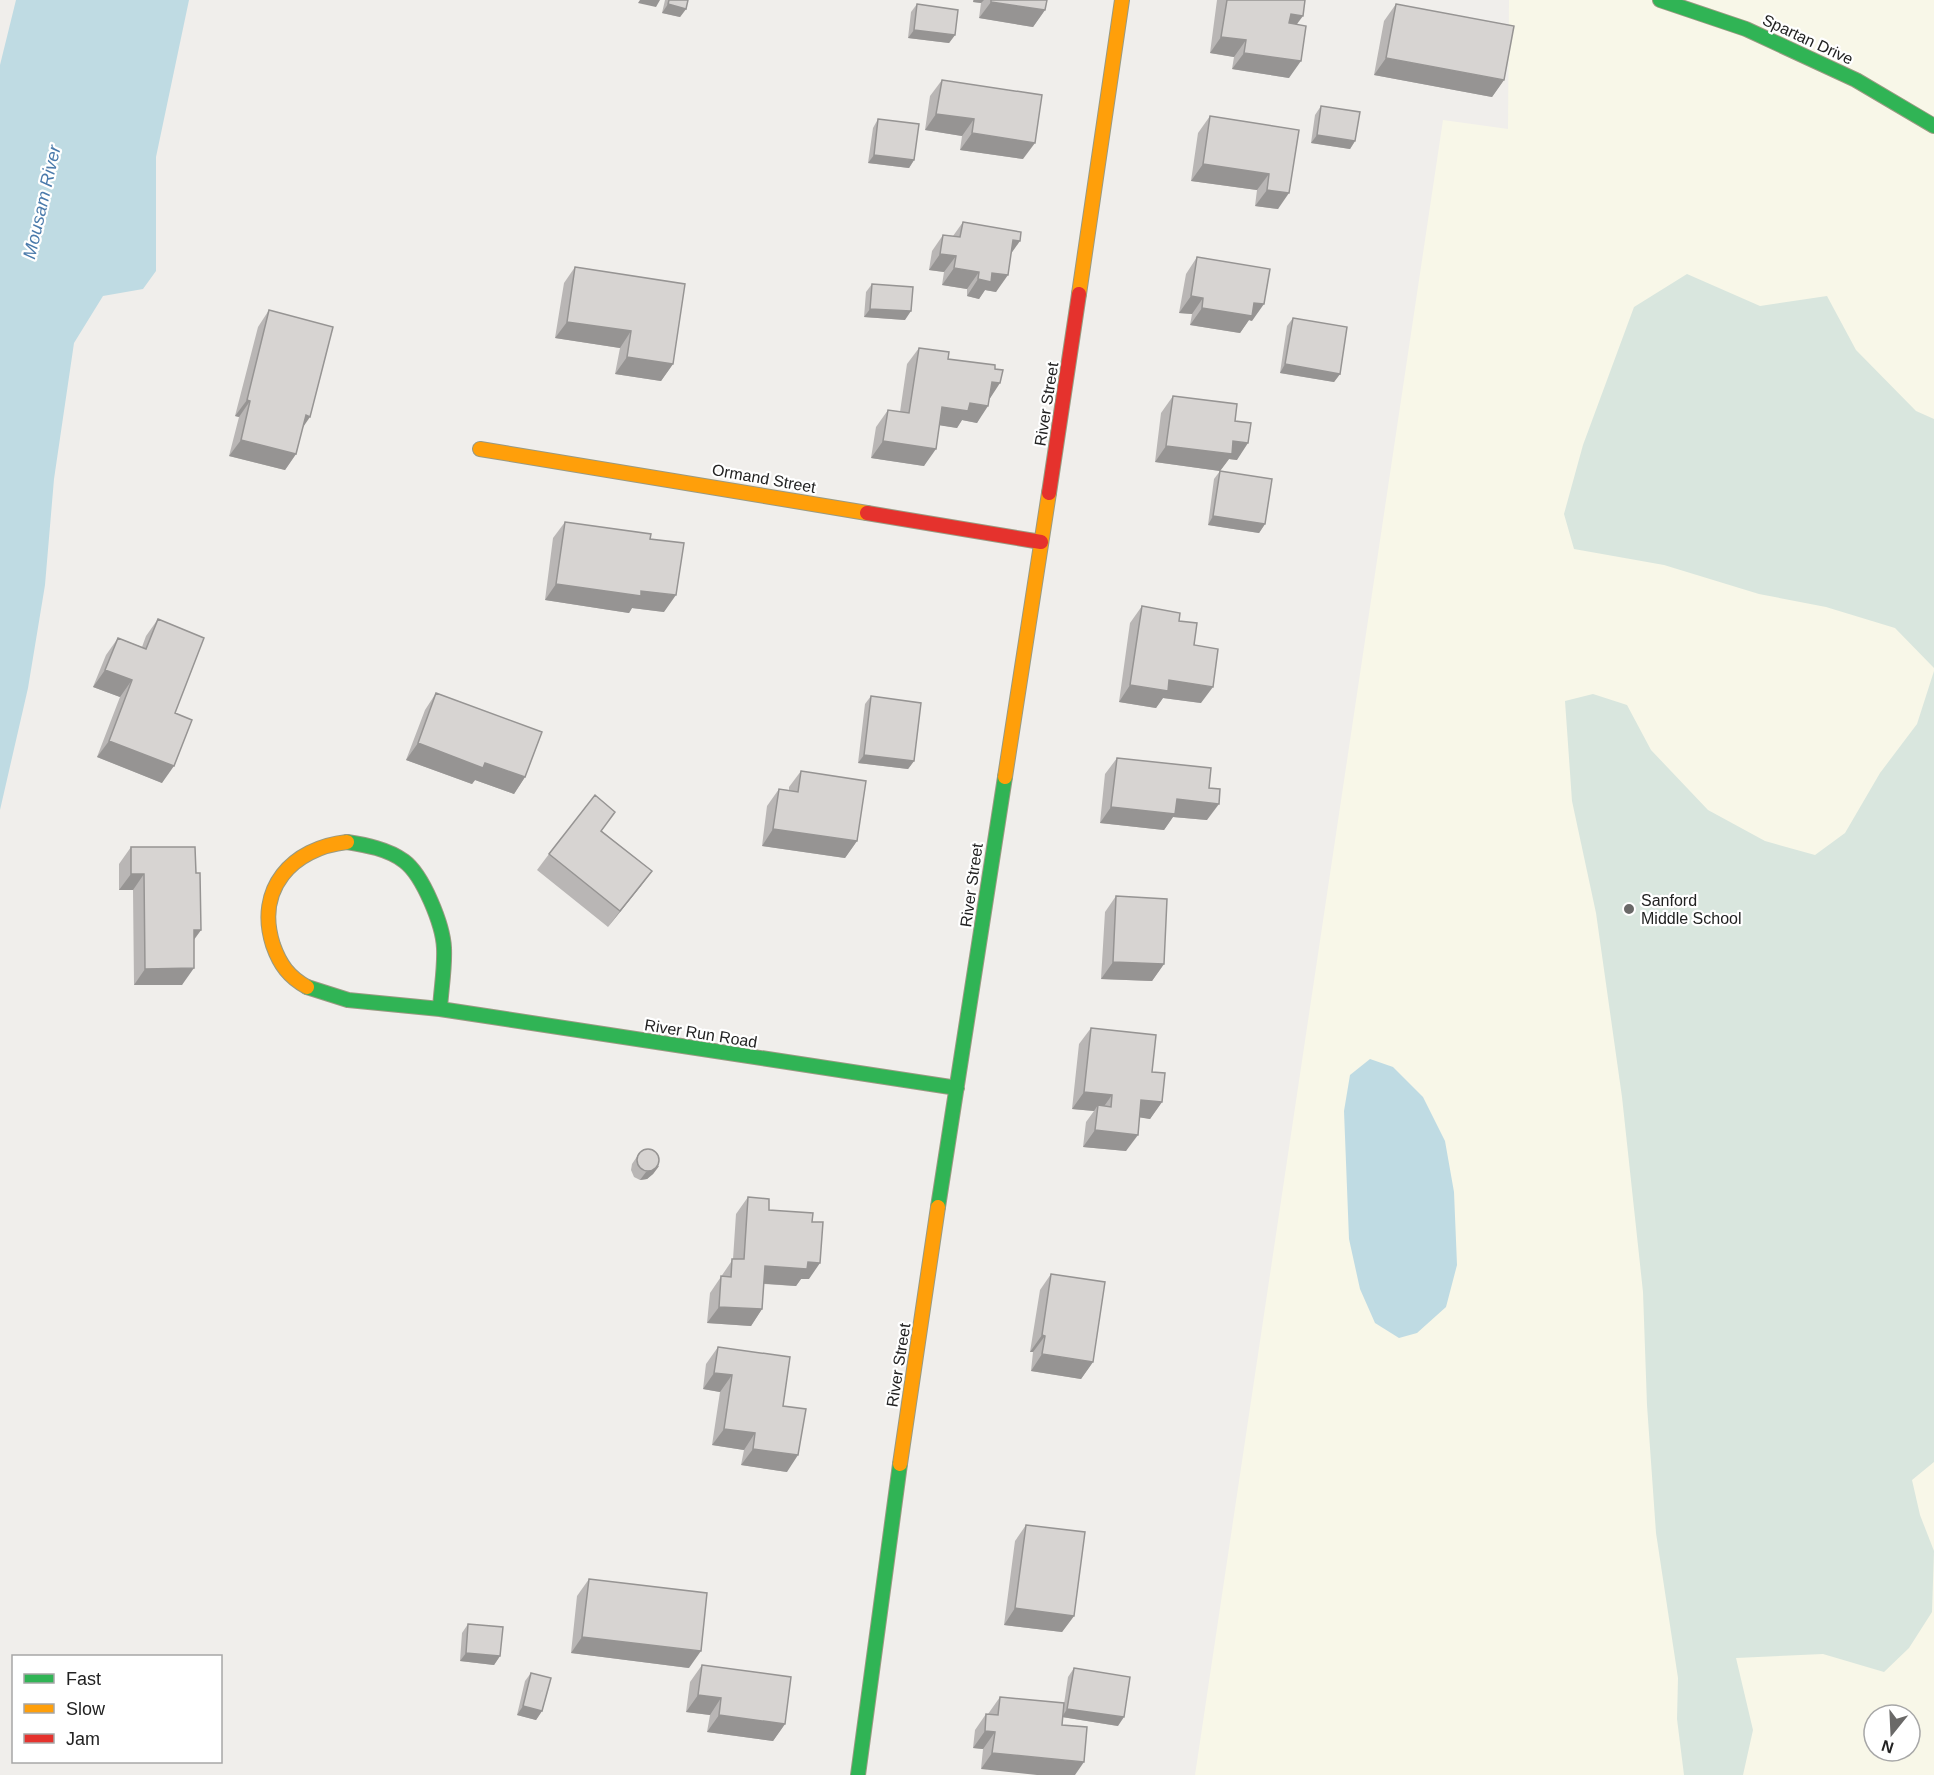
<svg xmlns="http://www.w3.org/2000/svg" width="1934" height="1775" viewBox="0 0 1934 1775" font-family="Arial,sans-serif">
<rect width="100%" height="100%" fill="#f0eeeb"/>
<!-- education -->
<path fill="#f8f7e8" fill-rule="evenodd" d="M1509 0H1934V1775H1195L1443 120 1508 129ZM1874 1715H1910V1751H1874Z"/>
<!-- wetland -->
<path fill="#d9e6de" d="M1687 274 1760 306 1827 296 1856 350 1916 411 1934 419V668L1895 628 1826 607 1759 594 1664 565 1574 549 1564 514 1583 445 1634 307Z
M1934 671V1462L1912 1480 1920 1515 1934 1551 1932 1612 1909 1648 1884 1672 1823 1654 1736 1658 1753 1730 1743 1775H1684L1677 1719 1678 1678 1656 1533 1647 1405 1643 1292 1622 1097 1596 913 1572 801 1565 701 1593 694 1627 705 1651 750 1708 810 1765 841 1815 855 1845 833 1880 773 1917 724Z"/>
<!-- water -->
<path fill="#bfdbe3" d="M16 0H189L156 157V271L143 289 103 296 74 343 54 479 45 585 28 688 0 810V65Z
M1370 1059 1393 1067 1423 1097 1445 1141 1454 1192 1457 1265 1446 1307 1417 1333 1399 1338 1375 1323 1360 1289 1349 1239 1344 1111 1350 1075Z"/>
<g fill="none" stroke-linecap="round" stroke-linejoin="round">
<!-- fast casing -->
<g stroke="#999a82" stroke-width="16">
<path id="fast" d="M1660 0 1746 29 1856 80 1934 126
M307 987 348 1000 440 1009C441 989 445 969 444 948 443 925 423 875 404 861 388 849 366 845 347 842
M440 1009 957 1088
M938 1207 1005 777
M858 1775 900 1464"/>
</g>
<!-- slow casing -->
<g stroke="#999a82" stroke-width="16">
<path id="slow" d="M1079 294 1122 0
M480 449 867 513
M1005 777 1049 493
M307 987C289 977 280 965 273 945 255 889 292 848 347 842
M900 1464 938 1207"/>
</g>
<!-- jam casing -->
<g stroke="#999a82" stroke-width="16">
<path id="jam" d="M1049 493 1079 294
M867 513 1041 542"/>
</g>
<!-- fast -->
<use href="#fast" stroke="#30b455" stroke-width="14"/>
<!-- slow -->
<use href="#slow" stroke="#ff9f0a" stroke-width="14"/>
<!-- jam -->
<use href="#jam" stroke="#e5322d" stroke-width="14"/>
</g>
<!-- wall -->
<path fill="#b9b6b5" d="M665 0H688L686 9 680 17 662 13Z
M973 0H1047L1045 10 1033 27 979 18 981 3 973 2Z
M1217 0H1305L1297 24 1289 78 1232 69 1234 57 1210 53Z
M917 4 955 35 949 43 908 38 911 12Z
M1396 4 1504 80 1492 97 1374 75 1384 21Z
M942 80 1023 159 960 150 962 136 925 130 930 96Z
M1321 106 1355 141 1350 149 1311 143 1315 115Z
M1210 116 1299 130 1278 209 1255 206 1257 190 1191 181 1198 133Z
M878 119 914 160 909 168 868 163 873 128Z
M963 222 1011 254 996 292 985 290 979 299 967 296V289L942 285 944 272 929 270 932 251 943 235 953 236Z
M1197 257 1252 321 1249 320 1240 333 1190 325 1192 314 1179 313 1186 274Z
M575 267 673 364 661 381 615 374 620 348 555 338 564 283Z
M872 284 905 320 864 317 866 292Z
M269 310 296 454 285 470 229 456 239 417 235 416 258 327Z
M1293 318 1340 374 1334 382 1280 373 1287 326Z
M919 348 948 359 989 399 977 423 962 420 957 428 940 425 924 466 871 458 876 427 888 410 900 412 907 364Z
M1173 396 1235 421 1237 460 1229 459 1220 471 1265 524 1259 533 1208 525 1214 479 1220 471 1155 462 1161 413Z
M565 522 650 539 664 612 632 608 629 613 545 600 553 538Z
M1142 606 1179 621 1194 645 1201 703 1163 698 1156 708 1119 702 1130 623Z
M158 619 175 713 162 783 97 757 120 697 93 687 106 655 118 638 142 647 146 636Z
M436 693 525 777 514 794 475 780 472 784 406 760 425 710Z
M871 696 914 761 908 769 858 763 865 704Z
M1117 758 1209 788 1207 820 1173 817 1164 830 1100 823 1105 774Z
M801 771 857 841 845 858 762 846 767 806 779 789 789 790V787Z
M602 831 652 871 640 887 608 927 537 870 549 854Z
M131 847 196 873 201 930 194 940 182 985H134L133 890H119V864Z
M1116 896 1164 964 1152 981 1101 979 1105 912Z
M1091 1028 1152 1072 1162 1102 1150 1119 1140 1117 1126 1151 1083 1147 1086 1122 1094 1111 1072 1109 1079 1044Z
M638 1155 659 1166 653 1174 647 1179 640 1180 634 1177 631 1170 632 1164Z
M748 1197 769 1210 809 1279H801L796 1286 764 1284 762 1309 751 1326 707 1323 710 1293 733 1259 736 1214Z
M1051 1274 1093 1362 1081 1379 1031 1371 1033 1352H1030L1040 1290Z
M718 1347 783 1406 787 1472 741 1465 744 1450 712 1445 720 1392 703 1389 706 1364Z
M1026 1525 1074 1616 1062 1632 1004 1625 1015 1541Z
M589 1579 689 1668 571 1653 577 1596Z
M468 1624 500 1656 494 1665 460 1661 462 1633Z
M702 1665 785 1724 773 1741 707 1732 710 1715 686 1712 690 1682Z
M1074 1668 1118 1726 1062 1717 981 1769 983 1749 973 1748 975 1730 986 1714H988L1000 1697 1064 1704 1068 1677Z
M531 1673 542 1711 536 1720 517 1715 525 1681Z"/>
<!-- shaded-wall -->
<path fill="#969493" d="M640 0H660L656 7 638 3Z
M974 0H984L981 3 973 2Z
M991 2 1045 10 1033 27 979 18Z
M668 4 686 9 680 17 662 13Z
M1291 14 1303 16 1291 32 1279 31Z
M914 30 955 35 949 43 908 38Z
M1221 37 1246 40 1234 57 1210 53Z
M1244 53 1301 61 1289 78 1232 69Z
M1386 58 1504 80 1492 97 1374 75Z
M936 114 974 119 962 136 925 130Z
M972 133 1035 143 1023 159 960 150Z
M1317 135 1355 141 1350 149 1311 143Z
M874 155 914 160 909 168 868 163Z
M1203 164 1269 174 1257 190 1191 181Z
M1267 190 1289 193 1278 209 1255 206Z
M1013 240 1020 241 1008 258Z
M940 254 956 256 944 272 929 270Z
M954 268 979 272 967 289 942 285Z
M992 273 1008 275 996 292 985 290 979 299 967 296 978 279Z
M1191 296 1203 298 1192 314 1179 313Z
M1254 303 1264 304 1252 321 1249 320 1240 333 1190 325 1202 308Z
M870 309 911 311 905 320 864 317Z
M567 322 631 331 620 348 555 338Z
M627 357 673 364 661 381 615 374Z
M1285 364 1340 374 1334 382 1280 373Z
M992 382 1000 383 989 400Z
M247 400 250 401 239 417 235 416Z
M970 403 988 406 977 423 962 420 957 428 931 424 942 407Z
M306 415 310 417 299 433Z
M241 440 296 454 285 470 229 456Z
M883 441 936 449 924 466 871 458Z
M1233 441 1248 443 1237 460 1229 459 1220 471 1155 462 1166 446Z
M1213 516 1265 524 1259 533 1208 525Z
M556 584 641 591 676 595 664 612 632 608 629 613 545 600Z
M105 670 132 680 120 697 93 687Z
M1169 680 1213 687 1201 703 1163 698 1156 708 1119 702 1130 685Z
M109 741 174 766 162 783 97 757Z
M418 743 485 763 525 777 514 794 475 780 472 784 406 760Z
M864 755 914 761 908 769 858 763Z
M1177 799 1219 804 1207 820 1173 817 1164 830 1100 823 1111 807Z
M773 829 857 841 845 858 762 846Z
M652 871 640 887 608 927 620 911Z
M131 874H144L133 890H119Z
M194 930H201L189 946Z
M1113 962 1164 964 1152 981 1101 979Z
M194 968 182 985H134L145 969Z
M1084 1092 1112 1095 1100 1112 1098 1105 1094 1111 1072 1109Z
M1141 1100 1162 1102 1150 1119 1130 1116Z
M1095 1130 1138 1135 1126 1151 1083 1147Z
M659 1166 653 1174 647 1179 640 1180 646 1172Z
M808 1262 820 1263 809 1279H801L796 1286 754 1283 765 1266Z
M719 1307 762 1309 751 1326 707 1323Z
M1042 1335 1045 1336 1033 1352H1030Z
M1042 1354 1093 1362 1081 1379 1031 1371Z
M714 1373 732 1375 720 1392 703 1389Z
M724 1429 755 1433 744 1450 712 1445Z
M753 1449 798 1455 787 1472 741 1465Z
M1015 1608 1074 1616 1062 1632 1004 1625Z
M582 1637 701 1651 689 1668 571 1653Z
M466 1653 500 1656 494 1665 460 1661Z
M698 1695 721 1698 710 1715 686 1712Z
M523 1706 542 1711 536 1720 517 1715Z
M1067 1709 1124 1717 1118 1726 1062 1717Z
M719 1715 785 1724 773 1741 707 1732Z
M985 1731 995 1732 983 1749 973 1748Z
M992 1753 1084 1762 1075 1775H1037L981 1769Z"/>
<!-- building -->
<path fill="#d7d4d2" stroke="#969493" stroke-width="1.5" d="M669 0H688L686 9 668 4Z
M991 0H1047L1045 10 991 2Z
M1227 0H1305L1303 16 1291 14 1289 23 1306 26 1301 61 1244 53 1246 40 1221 37Z
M917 4 958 10 955 35 914 30Z
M1396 4 1514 26 1504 80 1386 58Z
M942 80 1042 95 1035 143 972 133 974 119 936 114Z
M1321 106 1360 112 1355 141 1317 135Z
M1210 116 1299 130 1289 193 1267 190 1269 174 1203 164Z
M878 119 919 124 914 160 874 155Z
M963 222 1021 232 1020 241 1013 240 1008 275 992 273 991 282 978 279 979 272 954 268 956 256 940 254 943 235 960 237Z
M1197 257 1270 269 1264 304 1254 303 1252 316 1202 308 1203 298 1191 296Z
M575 267 685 284 673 364 627 357 631 331 567 322Z
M872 284 913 287 911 311 870 309Z
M269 310 333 327 310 417 306 415 296 454 241 440 250 401 247 400Z
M1293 318 1347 327 1340 374 1285 364Z
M919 348 949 352 948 359 995 365V369L1003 370 1000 383 992 382 988 406 970 403 968 411 942 407 936 449 883 441 888 410 909 413Z
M1173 396 1237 404 1235 421 1251 423 1248 443 1233 441 1232 454 1166 446Z
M1220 471 1272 479 1265 524 1213 516Z
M565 522 651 534 650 539 684 543 676 595 641 591V596L556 584Z
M1142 606 1180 613 1179 621 1197 623 1194 645 1218 649 1213 687 1169 680 1168 691 1130 685Z
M158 619 204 638 175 713 192 720 174 766 109 741 132 680 105 670 118 638 146 649Z
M436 693 542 732 525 777 485 763 483 768 418 743Z
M871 696 921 703 914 761 864 755Z
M1117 758 1211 768 1209 788 1220 789 1219 804 1177 799 1175 814 1111 807Z
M801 771 866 781 857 841 773 829 779 789 798 792Z
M595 795 615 812 601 831 652 871 620 911 549 854Z
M131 847H195L196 873H200L201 930H194V968L145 969 144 874H131Z
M1116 896 1167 899 1164 964 1113 962Z
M1091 1028 1156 1035 1152 1072 1165 1073 1162 1102 1141 1100 1138 1135 1095 1130 1098 1105 1111 1107 1112 1095 1084 1092Z
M637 1160a11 11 0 1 1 22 0a11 11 0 1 1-22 0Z
M748 1197 769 1199V1210L813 1213 812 1222H823L820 1263 808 1262 807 1269 765 1266 762 1309 719 1307 721 1276 731 1277 732 1259H744Z
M1051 1274 1105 1282 1093 1362 1042 1354 1045 1336 1042 1335Z
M718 1347 790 1357 783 1406 806 1409 798 1455 753 1449 755 1433 724 1429 732 1375 714 1373Z
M1026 1525 1085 1532 1074 1616 1015 1608Z
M589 1579 707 1593 701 1651 582 1637Z
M468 1624 503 1627 500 1656 466 1653Z
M702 1665 791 1677 785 1724 719 1715 721 1698 698 1695Z
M1074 1668 1130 1677 1124 1717 1067 1709Z
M531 1673 551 1678 542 1711 523 1706Z
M1000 1697 1064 1703 1062 1725 1087 1727 1084 1762 992 1753 995 1732 985 1731 986 1714 998 1715Z"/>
<!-- markers -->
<circle fill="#6a6968" stroke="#fff" stroke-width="2" cx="1629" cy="909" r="6"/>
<g text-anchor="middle" stroke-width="4.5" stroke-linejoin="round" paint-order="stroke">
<!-- street labels -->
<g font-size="16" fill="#222" stroke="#fff">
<text transform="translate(1808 39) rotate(25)" y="6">Spartan Drive</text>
<text transform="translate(1046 404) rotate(-81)" y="6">River Street</text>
<text transform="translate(764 478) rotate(10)" y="6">Ormand Street</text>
<text transform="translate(971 885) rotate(-82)" y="6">River Street</text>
<text transform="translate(701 1033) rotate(9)" y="6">River Run Road</text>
<text transform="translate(898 1365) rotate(-81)" y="6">River Street</text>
</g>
<!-- poi labels -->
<g font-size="16" fill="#222" stroke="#fff" text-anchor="start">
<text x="1641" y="906">Sanford<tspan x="1641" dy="18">Middle School</tspan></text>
</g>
<!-- water labels -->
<g font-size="18" font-style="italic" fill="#4a7aab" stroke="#fff">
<text transform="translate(42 202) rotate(-77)" y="6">Mousam River</text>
</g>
</g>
<!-- legend -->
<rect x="12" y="1655" width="210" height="108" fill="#ffffff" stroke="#a7a7a7" stroke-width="1.5"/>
<rect x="24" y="1674" width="30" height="9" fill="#30b455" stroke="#a7a7a7" stroke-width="1.5"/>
<text x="66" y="1685" font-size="18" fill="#222222">Fast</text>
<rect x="24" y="1704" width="30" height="9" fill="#ff9f0a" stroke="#a7a7a7" stroke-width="1.5"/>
<text x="66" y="1715" font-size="18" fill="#222222">Slow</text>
<rect x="24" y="1734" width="30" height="9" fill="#e5322d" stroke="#a7a7a7" stroke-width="1.5"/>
<text x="66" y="1745" font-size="18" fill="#222222">Jam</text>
<!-- north arrow -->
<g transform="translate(1892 1733) rotate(198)"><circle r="28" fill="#ffffff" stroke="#a7a7a7" stroke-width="1.5"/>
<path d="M0-4.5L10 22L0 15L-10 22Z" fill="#6a6968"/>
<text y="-9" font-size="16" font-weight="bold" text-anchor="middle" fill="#222222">N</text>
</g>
</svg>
